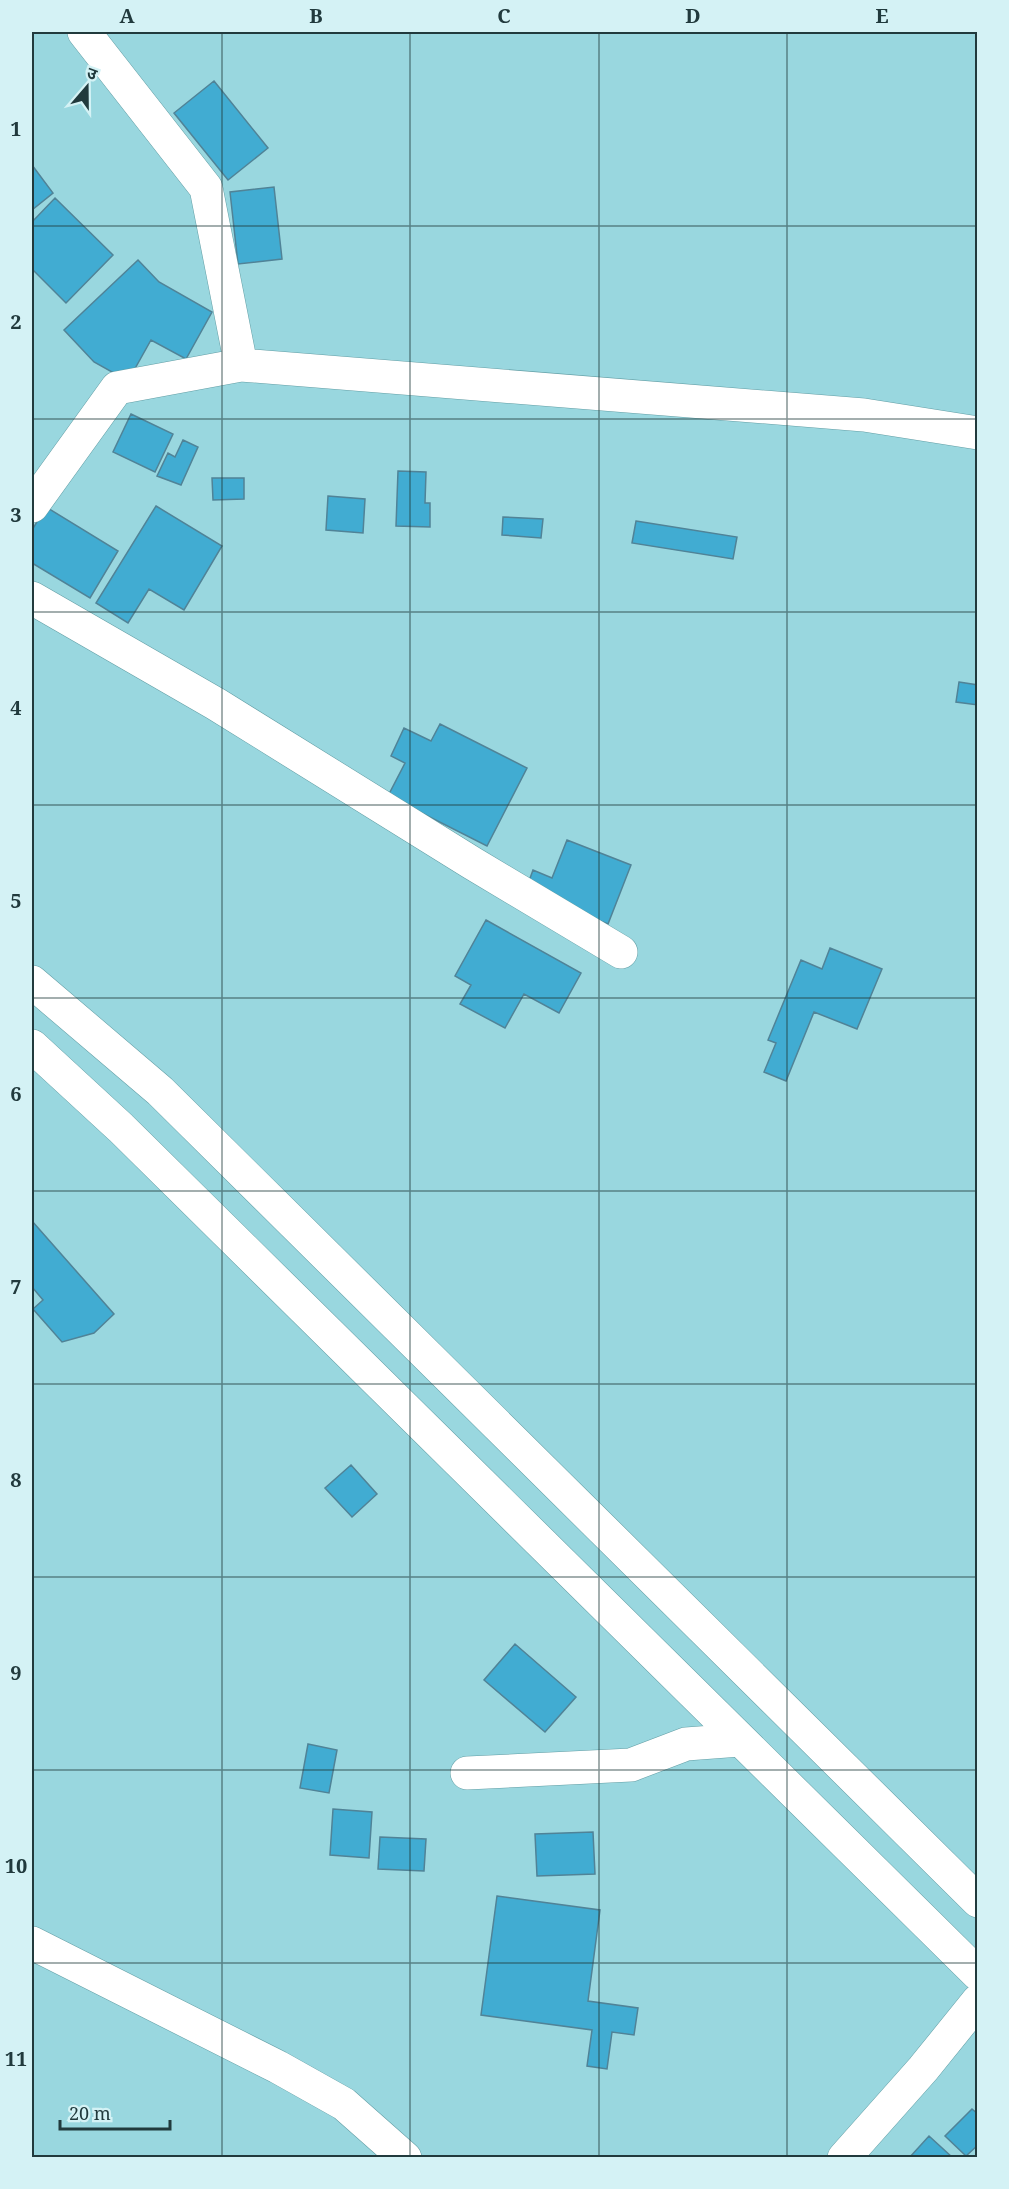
<svg xmlns="http://www.w3.org/2000/svg" width="1009" height="2189" viewBox="0 0 1009 2189" font-family="'Noto Serif','Noto Sans Devanagari',serif">
<rect width="100%" height="100%" fill="#99d7df"/>
<!-- building -->
<path fill="#41acd2" stroke="#508397" stroke-width="1.5" d="M214 81 268 148 228 180 174 113Z
M32 165 53 193 32 210Z
M274 187 282 259 238 264 230 192Z
M55 198 113 255 66 303 32 269V222Z
M138 260 159 282 212 312 186 359 151 340 128 381 94 362 64 330Z
M131 414 173 434 155 472 113 452Z
M183 440 198 447 181 485 157 476 168 453 175 457Z
M398 471 426 472 425 503H430V527L396 526Z
M212 478H244V499L213 500Z
M328 496 365 499 363 533 326 530Z
M156 506 222 546 184 610 149 589 128 623 96 603Z
M46 507 118 551 90 598 32 563V530Z
M503 517 543 519 541 538 502 535Z
M636 521 737 537 733 559 632 543Z
M959 682 978 685V705L956 702Z
M440 724 527 768 487 846 388 796 405 763 391 756 404 728 431 741Z
M567 840 631 865 608 924 525 892 533 870 552 878Z
M486 920 581 973 559 1013 524 994 505 1028 460 1004 471 985 455 976Z
M830 948 882 969 857 1029 814 1012 786 1081 764 1072 776 1043 768 1040 801 960 822 969Z
M32 1221 114 1314 94 1333 62 1342 33 1309 43 1300 32 1287Z
M351 1465 377 1494 352 1517 325 1488Z
M515 1644 576 1697 545 1732 484 1680Z
M308 1744 337 1750 329 1793 300 1788Z
M333 1809 372 1812 369 1858 330 1855Z
M593 1832 595 1874 537 1876 535 1834Z
M380 1837 426 1839 424 1871 378 1869Z
M497 1896 600 1910 588 2001 638 2008 634 2035 612 2032 607 2069 587 2066 592 2030 481 2015Z
M972 2109 978 2114V2145L966 2156 945 2136Z
M929 2136 953 2158H909Z"/>
<g fill="none" stroke-linecap="round" stroke-linejoin="round">
<!-- minor casing -->
<g stroke="#629ea5" stroke-width="34">
<path id="minor" d="M84 32 206 188 241 365 864 415 978 433
M32 506 117 388 241 365
M32 598 216 704 472 863 621 952
M467 1773 631 1765 686 1744 740 1740
M32 1943 278 2067 344 2104 405 2158
M844 2158 923 2069 978 2001"/>
</g>
<!-- major casing -->
<g stroke="#629ea5" stroke-width="34">
<path id="major" d="M32 982 160 1091 978 1901
M32 1046 121 1128 978 1974"/>
</g>
<!-- minor -->
<use href="#minor" stroke="#fff" stroke-width="33"/>
<!-- major -->
<use href="#major" stroke="#fff" stroke-width="33"/>
</g>
<!-- grid -->
<path fill="none" stroke="#213a3d" stroke-width="1.5" stroke-opacity="0.55" d="M222 32V2158M410 32V2158M599 32V2158M787 32V2158M32 226H978M32 419H978M32 612H978M32 805H978M32 998H978M32 1191H978M32 1384H978M32 1577H978M32 1770H978M32 1963H978"/>
<!-- border -->
<rect width="1009" height="2189" fill="none" stroke="#d4f2f5" stroke-width="66"/>
<!-- north arrow -->
<g transform="translate(87 87) rotate(20)" stroke="#d4f2f5" stroke-width="4.5" paint-order="stroke">
<path d="M0-4.5L10 22L0 15L-10 22Z" fill="#213a3d"/>
<text y="-9" font-size="16" font-weight="bold" text-anchor="middle" fill="#213a3d">उ</text>
</g>
<!-- scale -->
<path d="M60 2120v9h110v-9" fill="none" stroke="#213a3d" stroke-width="3"/>
<text x="69" y="2120" font-size="18" fill="#213a3d" stroke="#d4f2f5" stroke-width="4.5" paint-order="stroke">20 m</text>
<rect x="33" y="33" width="943" height="2123" fill="none" stroke="#213a3d" stroke-width="2"/>
<g font-size="20" text-anchor="middle" font-weight="bold" fill="#213a3d">
<text x="127" y="23">A</text>
<text x="316" y="23">B</text>
<text x="504" y="23">C</text>
<text x="693" y="23">D</text>
<text x="882" y="23">E</text>
<text x="16" y="136">1</text>
<text x="16" y="329">2</text>
<text x="16" y="522">3</text>
<text x="16" y="715">4</text>
<text x="16" y="908">5</text>
<text x="16" y="1101">6</text>
<text x="16" y="1294">7</text>
<text x="16" y="1487">8</text>
<text x="16" y="1680">9</text>
<text x="16" y="1873">10</text>
<text x="16" y="2066">11</text>
</g>
</svg>
